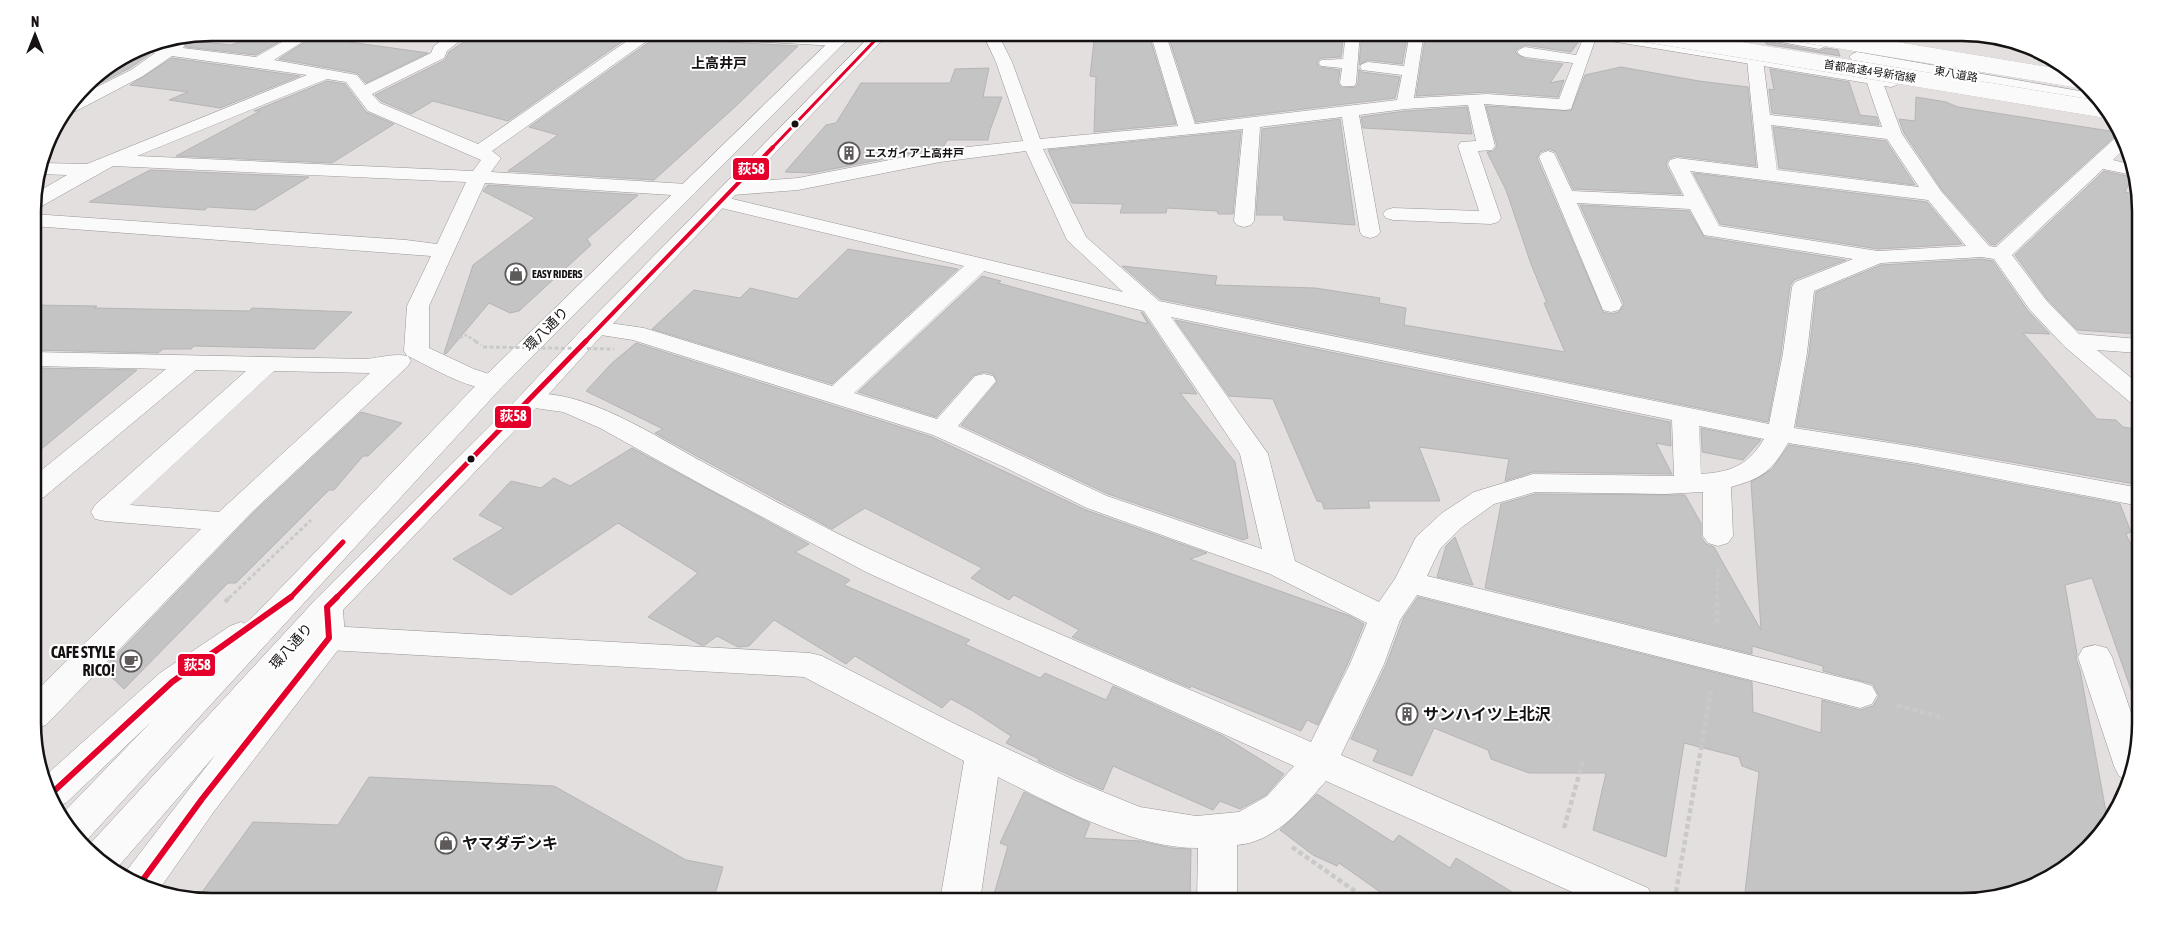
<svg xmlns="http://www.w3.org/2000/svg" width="2173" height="934" viewBox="0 0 2173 934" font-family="'Asap Condensed','Noto Sans JP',sans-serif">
<rect width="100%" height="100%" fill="#e3dfde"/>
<!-- building -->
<path fill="#c5c4c4" stroke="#b6b4b5" d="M478 32H636L508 121 433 101 411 114 381 101 375 95 445 60 449 52Z
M1095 32H1148L1176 124 1094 132 1096 77 1090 76Z
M1167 32H1344L1341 57 1321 58 1317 62 1319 67 1340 70 1338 83 1342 88 1356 87 1358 83 1359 69 1362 72 1400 77 1395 98 1196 122Z
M1362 32H1408L1402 64 1368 60 1359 65Z
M1426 32H1530L1579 41 1571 52 1525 45 1519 48 1515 52 1525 59 1563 64 1550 83 1564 80 1558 97 1487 92 1416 96Z
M263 33 289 36 256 55 186 47 183 41 177 39 231 45Z
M311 38 328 39 428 53 366 83 357 73 279 59Z
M655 38 798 46 736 106 654 180 508 171 558 135 529 127Z
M1766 41 1819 51 1826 48 1838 50 1840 56 1766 44Z
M135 51 150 54 130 68 103 82 91 80Z
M172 58 300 76 220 108 169 100 188 92 130 85Z
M1621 67 1699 81 1748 87 1756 166 1676 156 1668 159 1666 165 1681 194 1573 189 1556 152 1549 149 1540 152 1537 158 1603 312 1611 314 1619 312 1624 304 1580 205 1689 211 1704 237 1846 260 1794 280 1790 286 1781 353 1768 422 1160 299 1122 266 1217 276 1215 285 1315 288 1380 298 1379 303 1406 308 1404 325 1565 352 1544 303H1547L1531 264 1506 190 1487 152 1494 151 1497 146 1486 106 1571 111 1585 75Z
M989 68 983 97H1002L990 130 988 140H947L943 148 908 154H896L894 157 812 173 785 172 826 125 836 123 861 83H950L955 69Z
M1770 69 1849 82 1860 115 1877 117 1879 125 1772 113 1769 89 1774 90Z
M327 81 345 84 366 112 394 124 332 163 176 156 260 111H254Z
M1916 97 1946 102 1958 107 2116 132 2117 136 2113 138 1995 245 1990 244 1942 190 1904 133 1899 119 1915 121Z
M1467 107 1472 134 1363 128 1361 117 1405 111Z
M1340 119 1355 225 1284 220 1283 215H1256L1262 129Z
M1773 127 1886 141 1915 185 1779 168Z
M1241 131 1233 214H1218L1217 211 1167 208 1166 213H1120L1123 204 1072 203 1048 150Z
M150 170 309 177 255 210 208 207 205 210 89 202Z
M2104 171 2132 177 2125 192 2139 196V334L2077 330 2047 299 2015 255Z
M1693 173 1927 202 1962 244 1878 249 1720 224Z
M488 185 638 195 587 239 591 245 519 311 510 313 489 303 446 354 444 353 473 265 535 218 483 191Z
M848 249 958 269 832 384 652 329 694 290 740 298 750 288 797 299Z
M1982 259 1993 261 2028 311 2050 334 2023 333 2097 419 2116 420 2123 427 2140 430V485L1916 445 1796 426 1809 353 1816 292 1881 265Z
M982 276 1001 281 998 283 1148 324 1141 312 1143 313 1197 394 1180 393 1235 462 1248 538 1243 540 1108 494 961 425 997 382 993 374 984 372 974 375 936 417 858 392Z
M33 305 97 306 94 308 249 311 252 308 352 312 314 349 194 346 191 349H163L158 353 33 350Z
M1175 320 1670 422 1671 446 1656 443 1672 474 1533 472 1505 481 1509 459 1419 447 1440 501H1368L1370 508 1324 509 1322 502 1317 501 1273 399 1229 396Z
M636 343 932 437 1086 510 1207 553 1190 559 1350 616 1364 624 1348 663 1318 725 1307 720 1301 731 1191 686 1190 688 1072 637 1079 630 1014 595 1009 600 971 578 982 568 865 508 832 529 702 459 655 433 663 429 586 391 612 363Z
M33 368 137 370 33 456Z
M361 412 402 423 368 456H363L334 490H329L236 583H228L124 689 103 669 253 513Z
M1701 428 1761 440 1743 460 1702 452Z
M1789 445 1916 465 2120 504 2131 532 2126 534 2140 563V700L2135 701 2092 578 2065 585 2077 654 2076 658 2080 670 2107 817 2070 865 2019 892 1973 901H1744L1759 772 1742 766 1739 757 1684 743 1666 857 1593 830 1606 773H1529L1491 759 1488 750 1434 728 1412 776 1373 761 1378 750 1351 739 1386 665 1404 617 1418 597 1752 682 1753 712 1821 733 1822 700 1860 710 1873 706 1879 696 1873 684 1823 671V666L1752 646V654L1485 588 1501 504 1535 494 1685 495 1701 523V537L1706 544 1714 547 1761 630 1751 482 1772 469Z
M632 448 809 544 795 552 850 580 844 585 970 640 965 644 1040 678 1045 673 1106 700 1113 686 1223 736 1284 774 1266 795 1240 809 1220 801 1213 810 1113 766 1103 790 1038 761 1039 759 1006 743 1011 736 973 711 951 699 942 708 855 656 846 664 774 620 749 646 738 647 717 636 705 645H701L648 617 698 573 618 523 511 595 453 559 504 528 479 515 511 481 541 488 554 478 570 486Z
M1455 537 1473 585 1437 577 1446 546Z
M369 777 554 786 686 860 723 867 713 901 212 902 197 899 253 822 338 825Z
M1024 792 1090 823 1084 838 1140 841 1172 848 1191 849 1190 901H992L1008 846 1000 843Z
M1317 794 1393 842 1399 835 1450 868 1456 858 1527 901H1393L1339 863 1337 866 1313 855 1280 830Z"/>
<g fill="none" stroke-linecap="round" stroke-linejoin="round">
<!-- minor casing -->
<g stroke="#999695" stroke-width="1">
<path id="minor" d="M299 32H318L274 60 357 75 365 85 431 53 434 46 453 32H471L447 51 444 58 372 94 380 103 478 144 640 32H746L838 38 843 39 845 42 843 45 838 46 654 36 492 151 501 158 491 172 687 184 694 186 697 190 694 194 687 196 485 183 429 306V348L474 369 501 378 505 383 501 388C476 395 431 367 408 356L411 361 408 366 252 512 46 725 34 729V693L201 529 105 521 95 519 91 512 95 505 246 371 196 370 44 497 34 500 33 477 166 369 33 366V352L366 359C379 358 395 353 407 356L404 351 407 306 431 256 33 226V214L406 240 437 244 466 182 113 166 40 207 33 209 34 194 67 175 40 174 43 163 87 164 307 75 172 56 143 76 76 111H67L79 96 131 70 155 53 136 50C152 41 157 49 167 45 174 42 175 40 182 42L185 45 183 48 256 57ZM327 79 346 82 368 111 481 160 473 171 137 156ZM274 371 370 373 219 512 130 505Z
M982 32H997L1012 62 1040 139 1178 126 1150 32H1165L1195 124 1397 100 1402 75 1362 70 1360 67 1362 64 1368 62 1404 66 1410 32H1424L1414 98 1487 94 1559 99 1573 63 1525 57 1520 55 1517 52 1520 49 1525 47 1576 55 1586 32H1598L1571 109 1565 110 1484 104 1495 146 1492 150 1478 151 1501 218 1498 222 1491 224 1393 220 1386 218 1383 214 1386 210 1393 208 1479 211 1458 146 1461 142 1476 141 1468 105 1405 109 1359 115 1380 232 1377 236 1370 238 1363 236 1360 232 1342 117 1260 127 1254 221 1251 225 1244 227 1237 225 1234 221 1243 129 1043 149 1086 237 1159 301 1769 424 1783 353 1792 287 1795 282 1853 259 1704 235 1690 209 1577 203 1622 305 1619 310 1611 312 1603 310 1539 157 1542 153 1548 151 1554 153 1572 191 1684 196 1668 164 1670 160 1677 158 1758 168 1747 60 1750 57H1760L1763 60 1770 115 1882 127 1866 80 1868 77H1880L1882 80 1902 134 1941 191 1989 246 1996 247 2114 139 2118 138 2123 150 2113 160 2129 164 2133 175 2103 169 2012 255 2046 300 2079 334 2139 339V353L2097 350 2140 385V406L2131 403 2064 346 2030 310 1994 259 1982 257 1881 263 1814 291 1807 353 1794 428 1916 447 2140 488V506L1916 463 1788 443C1771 472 1763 478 1731 487L1733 536 1728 543 1718 546 1708 543 1703 536V492L1665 494 1535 492 1494 504 1462 527 1440 549 1427 576 1860 682 1872 686 1877 695 1872 704 1860 708 1417 595 1400 620 1384 664 1341 755 1648 888 1654 901H1592L1326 781C1302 808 1276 842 1237 845V901H1197L1198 848C1131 848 1057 806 998 777L980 901H940L964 761 804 677 329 650 317 646 313 638 317 630 329 626 810 653 822 656 957 725 1076 781 1140 807 1196 816 1239 812 1267 796 1294 766 868 573 706 487 600 428 563 412 520 406 516 401 520 396C574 382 655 436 701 461 763 495 827 530 891 559 1030 623 1171 681 1311 742L1350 664 1367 623 1270 574 1087 508 1006 468 933 435 633 340 588 333 584 328 588 323 596 321 644 328 832 386 964 266 713 206 710 202 713 198 720 196 1123 292 1067 240 1026 151 940 162 798 190 733 195 726 193 723 189 726 185 733 183 798 178 940 150 1023 141 996 62ZM1771 125 1887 139 1919 187 1777 170ZM1690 171 1928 200 1966 246 1878 251 1719 226ZM984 271 1144 311 1240 454 1262 549 1107 496 958 426 996 381 993 376 984 374 975 376 937 419 854 393ZM1171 317 1672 420 1674 476 1533 474 1474 492 1442 513 1416 537 1395 579 1379 602 1295 561 1268 454ZM1699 426 1764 439C1748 465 1732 472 1701 474Z
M1346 32H1360L1356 83 1354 86H1342L1340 83 1342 68 1321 66 1319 63 1321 60 1343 59Z
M1889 32H1903L1904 44 1901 47H1891L1888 44Z
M2095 645 2107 648 2112 657 2138 733 2129 780 2119 776 2114 766 2078 657 2083 648Z"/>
</g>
<!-- major casing -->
<g stroke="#999695" stroke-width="1">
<path id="major" d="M839 32H855L501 388 84 843 70 832 62 814 151 722 66 803 59 805 46 775 160 673 230 626 241 622 246 624 483 378Z
M874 32H890L604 333 538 406 343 610 345 638 341 646 215 810 158 891 143 888 124 874 216 754 117 868 88 846 316 599 520 396 588 323Z
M1573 32H1611L1891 77 1897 79 1899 82 1897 85 1891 87 1580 36Z
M1740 32H1777L1819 39 1824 41 1827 44 1824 47 1819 49 1747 36Z
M1857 52 2091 93 2104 103 2099 104 1852 60 1849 57 1852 54Z"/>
</g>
<!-- path-far2 -->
<path stroke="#cac9c9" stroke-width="2.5" stroke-dasharray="3 2" stroke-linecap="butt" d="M460 338 466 335 477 342"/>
<!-- path-far1 -->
<path stroke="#cac9c9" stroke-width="3" stroke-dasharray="4 2.5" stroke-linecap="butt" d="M475 341 481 345
M229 598 311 520
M1717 598 1718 567"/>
<!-- path -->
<path stroke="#cac9c9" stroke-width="4.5" stroke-dasharray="5 3" stroke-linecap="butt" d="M225 602 230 597
M1717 623V597
M1897 705 1944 718
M1564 828 1583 761
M1292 847 1369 901
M1676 892 1711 691"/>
<!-- minor -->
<use href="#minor" fill="#fbfafa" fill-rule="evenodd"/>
<!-- major -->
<use href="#major" fill="#fbfafa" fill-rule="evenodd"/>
<!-- highway-bridge casing -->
<g stroke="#999695" stroke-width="16" stroke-linecap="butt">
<path id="highway-bridge" d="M1633 32 2106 110
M1788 32 2073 79"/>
</g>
<!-- path-bridge -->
<path stroke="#cac9c9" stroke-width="3" stroke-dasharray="4 2.5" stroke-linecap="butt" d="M483 347 614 349"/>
<!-- highway-bridge -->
<use href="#highway-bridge" stroke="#fbfafa" stroke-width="16"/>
<!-- bus-1-far3 casing -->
<g stroke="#fff" stroke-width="5">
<path id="bus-1-far3" d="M772 148 883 32"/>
</g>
<!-- bus-1-far2 casing -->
<g stroke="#fff" stroke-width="7">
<path id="bus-1-far2" d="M585 342 773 147"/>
</g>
<!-- bus-1-far1 casing -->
<g stroke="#fff" stroke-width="9">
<path id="bus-1-far1" d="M290 598 343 542
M336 598 586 341"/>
</g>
<!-- bus-1 casing -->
<g stroke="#fff" stroke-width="10">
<path id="bus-1" d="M53 792 172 682 291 597
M139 885 202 799 329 638 327 607 337 597"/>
</g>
<!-- bus-1-far3 -->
<use href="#bus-1-far3" stroke="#e4002b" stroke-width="3"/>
<!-- bus-1-far2 -->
<use href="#bus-1-far2" stroke="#e4002b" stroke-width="4"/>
<!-- bus-1-far1 -->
<use href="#bus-1-far1" stroke="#e4002b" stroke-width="5"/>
<!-- bus-1 -->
<use href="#bus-1" stroke="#e4002b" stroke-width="6"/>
</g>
<!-- icons -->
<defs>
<g id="building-ring" transform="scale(1.125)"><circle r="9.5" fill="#fff" stroke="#5d5a59" stroke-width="1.5"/><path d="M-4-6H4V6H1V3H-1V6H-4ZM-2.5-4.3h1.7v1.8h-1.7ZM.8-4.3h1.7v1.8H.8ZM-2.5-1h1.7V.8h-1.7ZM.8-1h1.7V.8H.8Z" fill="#5d5a59"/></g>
<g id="shop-ring" transform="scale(1.125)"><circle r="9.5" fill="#fff" stroke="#5d5a59" stroke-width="1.5"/><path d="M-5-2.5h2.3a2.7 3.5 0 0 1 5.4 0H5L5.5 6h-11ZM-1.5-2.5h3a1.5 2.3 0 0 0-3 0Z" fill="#5d5a59"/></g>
<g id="cafe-ring" transform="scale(1.125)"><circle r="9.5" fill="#fff" stroke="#5d5a59" stroke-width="1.5"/><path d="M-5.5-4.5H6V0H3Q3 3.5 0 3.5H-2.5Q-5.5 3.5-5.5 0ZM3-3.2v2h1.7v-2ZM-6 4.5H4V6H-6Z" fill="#5d5a59"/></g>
</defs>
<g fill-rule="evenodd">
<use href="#building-ring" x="849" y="153"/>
<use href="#shop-ring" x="516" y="274"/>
<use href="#cafe-ring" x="131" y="661"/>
<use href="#building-ring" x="1407" y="714"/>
<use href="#shop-ring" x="446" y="843"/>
</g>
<!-- markers -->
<g fill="#151211" stroke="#fff" stroke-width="2">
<circle cx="795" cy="124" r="4.5"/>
<circle cx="471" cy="459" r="4.5"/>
</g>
<g text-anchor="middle" stroke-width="4" stroke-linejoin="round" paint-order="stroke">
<!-- far-street labels -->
<g font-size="11" fill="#151211" stroke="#fff">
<text transform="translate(1870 71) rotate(9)" y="4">首都高速4号新宿線</text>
<text transform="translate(1956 74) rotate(10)" y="4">東八道路</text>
</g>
<!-- far-poi labels -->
<g font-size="11" font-weight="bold" fill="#151211" stroke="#fff" text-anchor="start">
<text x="865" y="157">エスガイア上高井戸</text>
<text x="532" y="278">EASY RIDERS</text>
</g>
<!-- far-quarter labels -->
<g font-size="14" font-weight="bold" fill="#151211" stroke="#fff">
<text x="719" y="68">上高井戸</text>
</g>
<!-- street labels -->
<g font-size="14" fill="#151211" stroke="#fff">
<text transform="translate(546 329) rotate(-45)" y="5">環八通り</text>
<text transform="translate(291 646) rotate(-48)" y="5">環八通り</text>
</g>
<!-- near-poi labels -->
<g font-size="16" font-weight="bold" fill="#151211" stroke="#fff" text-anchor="start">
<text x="115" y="658" text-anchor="end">CAFE STYLE<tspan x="115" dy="18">RICO!</tspan></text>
<text x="1423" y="720">サンハイツ上北沢</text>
<text x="462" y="849">ヤマダデンキ</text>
</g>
</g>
<!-- crop -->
<path d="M0 0H2173V934H0ZM211 41H1962A170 170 0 0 1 2132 211V723A170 170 0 0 1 1962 893H211A170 170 0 0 1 41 723V211A170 170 0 0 1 211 41Z" fill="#fff" fill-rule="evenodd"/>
<path fill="none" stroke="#151211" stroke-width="2.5" d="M211 41H1962A170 170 0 0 1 2132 211V723A170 170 0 0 1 1962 893H211A170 170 0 0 1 41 723V211A170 170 0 0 1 211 41Z"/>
<g stroke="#fff" stroke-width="2">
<rect x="732" y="157" width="38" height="24" rx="5" fill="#e4002b"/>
<rect x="494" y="405" width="38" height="24" rx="5" fill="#e4002b"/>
<rect x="177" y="653" width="39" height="24" rx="5" fill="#e4002b"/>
</g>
<g font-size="14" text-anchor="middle" font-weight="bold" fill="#fff">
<text x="751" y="174">荻58</text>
<text x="513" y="421">荻58</text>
<text x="197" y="670">荻58</text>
</g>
<!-- north arrow -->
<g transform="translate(35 35)" stroke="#ffffff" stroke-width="4" paint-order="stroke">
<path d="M0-4L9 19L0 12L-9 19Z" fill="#151211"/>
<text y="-8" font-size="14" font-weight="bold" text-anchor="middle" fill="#151211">N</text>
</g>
</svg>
